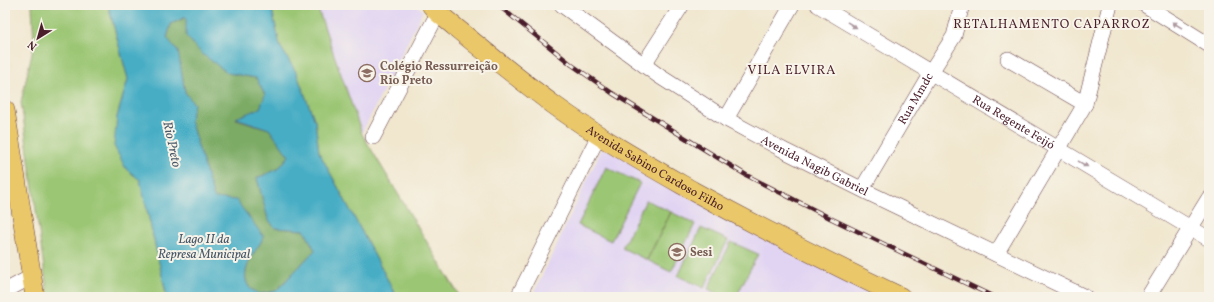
<svg xmlns="http://www.w3.org/2000/svg" width="1214" height="302" viewBox="0 0 1214 302" font-family="Vollkorn,serif">
<rect width="100%" height="100%" fill="#f7f3e8"/>
<filter id="ink" filterUnits="userSpaceOnUse"><feTurbulence type="fractalNoise" baseFrequency=".025" numOctaves="2"/><feDisplacementMap in="SourceGraphic" scale="8" xChannelSelector="R" yChannelSelector="G"/><feConvolveMatrix kernelMatrix="1 2 1 2 8 2 1 2 1" color-interpolation-filters="sRGB"/></filter>
<filter id="wash" filterUnits="userSpaceOnUse"><feTurbulence type="fractalNoise" baseFrequency=".012" numOctaves="4" result="noise"/><feDisplacementMap in="SourceGraphic" scale="16" xChannelSelector="R" yChannelSelector="G"/><feGaussianBlur stdDeviation="0.9" result="paint"/><feColorMatrix in="noise" values="0 0 0 0 0 0 0 0 0 0 0 0 0 0 0 0 0 1.4 0 .05"/><feComposite in="paint" operator="in"/></filter>
<g filter="url(#wash)">
<rect width="100%" height="100%" fill="#f1e7cf"/>
<!-- built -->
<path fill="#e1d4f3" d="M319 5H417L423 11 362 133 319 12Z
M603 146 890 297H532Z"/>
<!-- green -->
<path fill="#9bc673" stroke="#72724f" d="M32 5H108L128 79 117 117 126 169 140 179 167 297H48L21 102 34 44Z
M271 5H319V12L362 134 460 297H397L319 152 315 121 296 72 280 46Z
M606 167 640 183 611 241 578 225Z
M646 200 671 212 647 260 622 248Z
M671 212 695 224 671 272 647 260Z
M701 228 728 240 704 288 678 276Z
M731 242 758 254 736 297H724L708 289Z"/>
<!-- forest -->
<path fill="#7cab65" stroke="#636548" d="M187 17 228 73 256 78 266 95 260 108 236 119 269 129 289 156 278 169 257 178 268 219 275 228 304 230 315 250 276 291 260 294C257 292 251 290 249 287 238 271 256 251 264 237L214 198 190 120 194 104 185 92 182 73 167 38 171 24Z"/>
<!-- water -->
<path fill="#46adc5" stroke="#486678" fill-rule="evenodd" d="M108 5H271L280 46 296 72 315 121 319 152 397 297H167L140 180 126 169 114 146 117 117 128 79ZM186 17V36L202 54 228 73 256 78 265 95 260 108 236 118 269 129 289 156 278 169 257 178 268 219 275 228 304 230 315 250 276 291 260 294C257 292 251 290 249 287 238 271 256 251 264 237L236 200 214 198 190 120 194 104 185 92 178 51 167 38 171 24Z"/>
</g>
<g filter="url(#ink)">
<g fill="none" stroke-linecap="round" stroke-linejoin="round">
<!-- minor casing -->
<g stroke="#633d44" stroke-width="16">
<g id="minor">
<path id="s1" d="M562 5 659 76 726 119 787 152 873 195 1085 297"/>
<path id="s2" d="M818 5 1209 239"/>
<path d="M1145 5 1209 45"/>
<path d="M1008 59 1085 104"/>
<path d="M644 64 682 5"/>
<path d="M726 119 792 5"/>
<path d="M373 137 438 13"/>
<path id="s3" d="M862 189 931 72 954 36 962 5"/>
<path d="M996 254 1085 104 1110 5"/>
<path d="M5 291 31 277"/>
<path d="M518 297 599 135"/>
<path d="M1148 297 1209 198"/>
</g>
</g>
<!-- major casing -->
<g stroke="#633d44" stroke-width="20">
<g id="major">
<path id="s4" d="M431 5 438 13C476 44 514 76 554 105 598 137 646 164 693 191 761 228 831 264 901 297"/>
<path d="M5 110 35 297"/>
</g>
</g>
<!-- minor -->
<use href="#minor" stroke="#fff" stroke-width="15"/>
<!-- major -->
<use href="#major" stroke="#eac769" stroke-width="19"/>
<!-- rail casing -->
<g stroke="#4a1f2b" stroke-width="4.5">
<path id="rail" d="M498 5 572 65 612 93 746 175 830 218 994 297"/>
</g>
<!-- rail -->
<use href="#rail" stroke="#f7f3e8" stroke-width="3" stroke-dasharray="9" stroke-linecap="butt"/>
</g>
<!-- one-way arrows -->
<defs><path id="oneway-solid" d="M-6-.8H1V-3.2L6.5 0L1 3.2V.8H-6Z"/></defs>
<g fill="#ae9aa0">
<use href="#oneway-solid" transform="translate(852 25) rotate(31)"/>
<use href="#oneway-solid" transform="translate(1177 25) rotate(-148)"/>
<use href="#oneway-solid" transform="translate(1083 164) rotate(31)"/>
</g>
</g>
<!-- icons -->
<defs>
<g id="school-ring" transform="scale(0.9)"><circle r="9.5" fill="#f7f3e8" stroke="#8d6e63" stroke-width="1.5"/><path d="M0-5L7-2L0 1L-7-2ZM-4 1L0 2.5L4 1V4Q0 6-4 4Z" fill="#8d6e63"/></g>
</defs>
<g fill-rule="evenodd">
<use href="#school-ring" x="367" y="73"/>
<use href="#school-ring" x="677" y="252"/>
</g>
<g text-anchor="middle" stroke-width="4" stroke-linejoin="round" paint-order="stroke">
<!-- education labels -->
<g font-size="12" font-weight="bold" fill="#785e54" stroke="#f7f3e8" text-anchor="start">
<text x="380" y="70">Colégio Ressurreição<tspan x="380" dy="14">Rio Preto</tspan></text>
<text x="690" y="256">Sesi</text>
</g>
<!-- street labels -->
<g font-size="12" fill="#4a1f2b" stroke="#f7f3e8">
<text dy="4" stroke="none"><textPath href="#s3" startOffset="105">Rua Mmdc</textPath></text>
<text dy="4" stroke="none"><textPath href="#s2" startOffset="228">Rua Regente Feijó</textPath></text>
<text dy="4" stroke="none"><textPath href="#s1" startOffset="300">Avenida Nagib Gabriel</textPath></text>
<text dy="4" stroke="none"><textPath href="#s4" startOffset="278">Avenida Sabino Cardoso Filho</textPath></text>
</g>
<!-- neighbourhood labels -->
<g font-size="13" letter-spacing="1" fill="#4a1f2b" stroke="#f7f3e8">
<text x="1052" y="28">RETALHAMENTO CAPARROZ</text>
<text x="792" y="74">VILA ELVIRA</text>
</g>
<!-- water labels -->
<g font-size="13" font-style="italic" fill="#485869" stroke="#f7f3e8">
<text transform="translate(173 144) rotate(78)" y="5">Rio Preto</text>
<text x="204" y="243">Lago II da<tspan x="204" dy="15">Represa Municipal</tspan></text>
</g>
</g>
<!-- margin -->
<rect width="1214" height="302" fill="none" stroke="#f7f3e8" stroke-width="20"/>
<!-- north arrow -->
<g transform="translate(38 38) rotate(217)" stroke="#f7f3e8" stroke-width="3" paint-order="stroke">
<path d="M0-3L7 15L0 10L-7 15Z" fill="#4a1f2b"/>
<text y="-6" font-size="11" font-weight="bold" text-anchor="middle" fill="#4a1f2b">N</text>
</g>
</svg>
